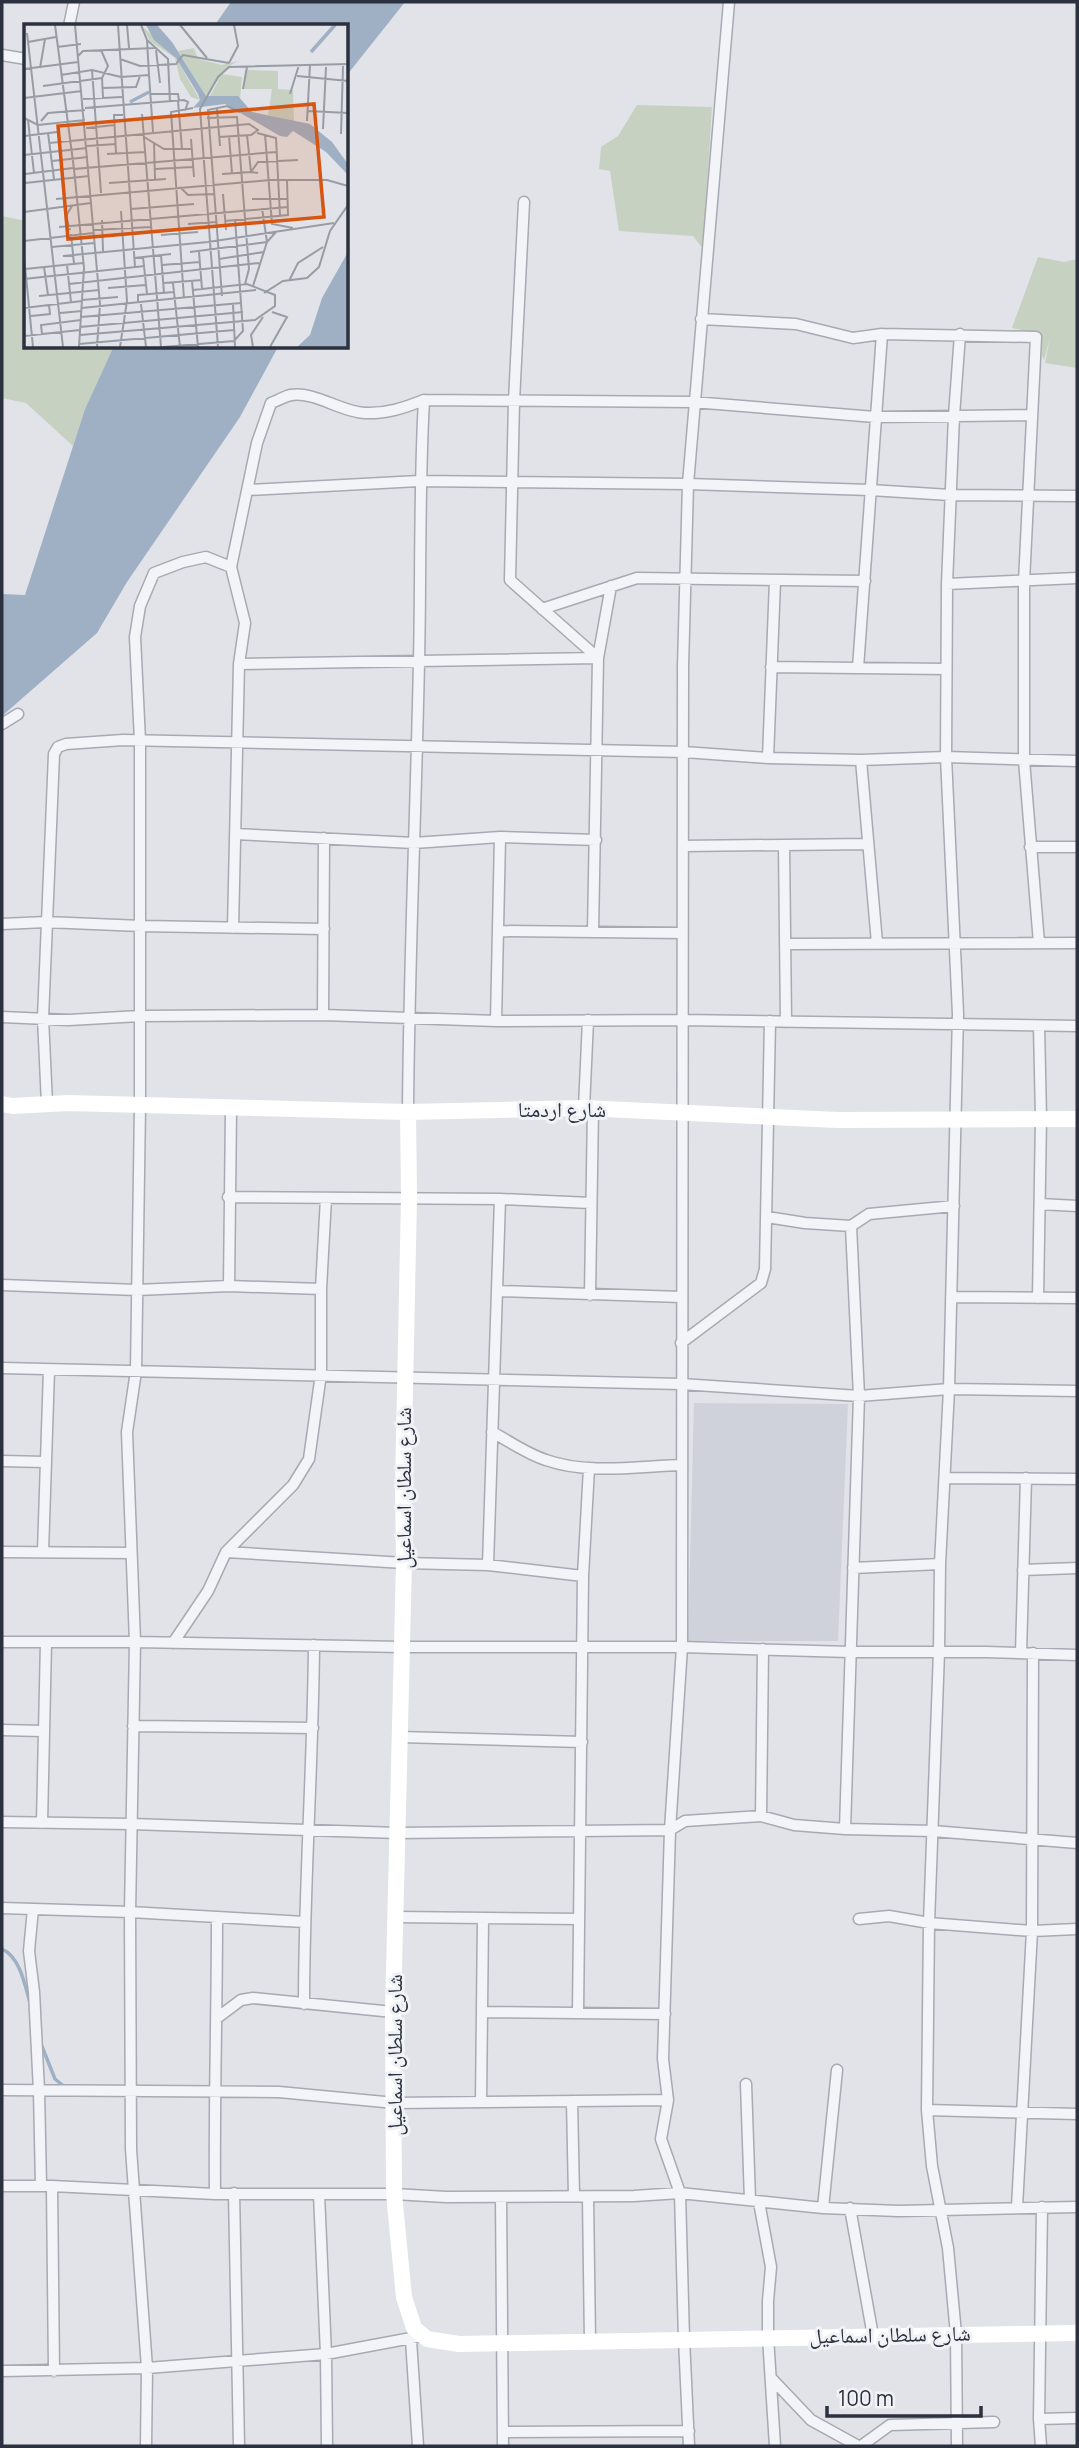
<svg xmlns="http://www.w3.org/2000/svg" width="1079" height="2448" viewBox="0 0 1079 2448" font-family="Manrope,'Noto Naskh Arabic',sans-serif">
<rect width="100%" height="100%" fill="#e1e3e8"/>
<!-- built -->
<path fill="#cfd2da" d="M694 1403 848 1404 838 1641H688Z"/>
<!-- green -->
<path fill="#c6d1c2" d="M637 105 712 107 703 249 693 236 619 231 610 171 599 169 601 147 618 136Z
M2 216 26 221V346L114 347 85 409 73 446 26 403 2 398Z
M1038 257 1064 262 1077 259V368L1045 363 1050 338 1044 360 1032 332 1012 328Z"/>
<!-- water -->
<path fill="#9fb0c5" d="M231 2H405L347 75 346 26H214Z
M114 346 278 347 240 417 127 582 97 633 2 716V594L25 595 85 409Z"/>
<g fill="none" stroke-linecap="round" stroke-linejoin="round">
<!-- stream -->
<path stroke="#9fb0c5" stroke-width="3.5" d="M2 1949C20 1957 25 1985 30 2003
M41 2044 55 2079 66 2088"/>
<!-- street casing -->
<g stroke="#a7aab2" stroke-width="13">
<path id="street" d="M69 26 74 2
M2 55 26 59
M524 202 514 401 510 580 598 658 593 932
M701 319 796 324 853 338 882 334 1036 337 1024 582V760L1039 943
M248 490 419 481 688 484 870 490 950 495 1077 496
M231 567 257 443 271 403C277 401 285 396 291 395 314 391 341 412 365 413 386 414 404 408 424 400L693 402 875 417 1032 415
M947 584 1077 578
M542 609 637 578 865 581
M239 664 598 658 611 586
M771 667 946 669
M858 668 882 334
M2 724 18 714
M768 758 775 581
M861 760 877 943
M235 834 414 843 500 837 596 840
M784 845 786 1022
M683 846 868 844
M1030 847H1077
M2 924 46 922 141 926 324 929
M498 931 682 933
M785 944 1077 943
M323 1015 324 838
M2 1017 69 1020 140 1016 323 1015 496 1021 682 1020 1077 1026
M496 1021 500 837
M47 1104 43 1018 54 754 58 747 66 744 123 740 684 752 768 758 861 760 946 757 1077 761
M584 1108 588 1020
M408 1112C409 962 416 811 419 661 421 574 419 487 424 400
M228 1197 500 1199 591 1203
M1040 1204 1077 1206
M767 1217 805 1223 851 1226 869 1214 954 1206
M2 1285 137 1290 229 1286 321 1289
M229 1286 231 1109
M497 1291 681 1297
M590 1295 593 1109
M951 1297 1077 1298
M1038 1298 1041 1118 1039 1026
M681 1343 761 1283 765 1269 770 1021
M2 1368 681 1384 859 1396 949 1389 1077 1391
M492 1432C509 1441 527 1454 546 1460 588 1475 639 1466 682 1465
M2 1461 45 1462
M946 1478 1077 1479
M2 1552 131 1553
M43 1552 49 1370
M226 1552 404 1563 488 1565 583 1576
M488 1565 500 1199
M853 1568 940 1564
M1023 1570 1077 1568
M2 1642H135L402 1647H682L850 1652H986L1077 1655
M173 1643 208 1591 226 1552 293 1485 309 1459 321 1374V1289L326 1198
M1021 1653 1026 1478
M133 1726 313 1728
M2 1730 43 1731
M400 1737 582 1742
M761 1816 763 1649
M2 1822 131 1824 398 1833 670 1830 685 1821 761 1816 794 1825 845 1829 933 1831 1077 1843
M42 1823 46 1642
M845 1829 859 1396 851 1226
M2 1908 130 1912 304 1922
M33 1909 29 1951 34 1992 39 2091 41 2185
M396 1917 579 1919
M859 1919 889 1916 929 1923 1032 1931 1077 1929
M304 2004C304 1885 313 1765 314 1645
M483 2012 665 2014
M578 2013 583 1576 589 1468
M217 2018 241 2000 253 1998 393 2012
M746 2084 750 2200
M2 2090 279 2092 395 2103 668 2100
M572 2101 574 2196
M481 2102 483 1918
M927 2110 1077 2114
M2 2186H52L215 2194H394L446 2197 634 2196 680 2193 823 2208 898 2211 1077 2207
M52 2186 54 2371
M234 2193 239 2446
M215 2194C214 2102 217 2010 217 1918
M319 2194 326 2354 327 2446
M501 2197 503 2446
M588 2197 590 2342
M759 2202 771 2267 768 2301V2337L775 2446
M1017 2207 1032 1931 1033 1653
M823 2208 837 2070
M850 2208 873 2336
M411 2340 418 2446
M2 2371 147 2368 326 2354 422 2336
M772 2379 811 2420 858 2446
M1039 2419 1077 2418
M503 2432 689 2431
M146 2446 147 2368 131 2149 130 1912 135 1642 127 1432 136 1371 140 1106V741L135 637 140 606 154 573 183 562 206 557 231 567 245 623 239 664 233 928
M689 2446 684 2339 680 2193 661 2139 668 2100 663 2059 670 1830 682 1647 683 667 688 484 729 2
M861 2446 890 2425 994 2422
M957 2446 956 2334 948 2248 932 2166 927 2110 929 1923 939 1652 940 1564 949 1389 958 1014 946 757 947 584 954 416 960 334
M1041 2446 1039 2419 1042 2207"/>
</g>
<!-- street -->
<use href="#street" stroke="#f3f4f7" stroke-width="10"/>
<!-- secondary -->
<path stroke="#fff" stroke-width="16" d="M2 1104 13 1106 68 1103 408 1112 584 1108 838 1120 1077 1119
M408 1112 409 1197 403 1486 404 1563 393 2012 394 2194 404 2297 414 2328 427 2339 459 2344 1077 2333"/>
</g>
<g text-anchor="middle" stroke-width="6" stroke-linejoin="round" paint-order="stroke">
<!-- street labels -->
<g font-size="21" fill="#2b313e" stroke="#f0f2f6">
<text x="562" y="1117">شارع اردمتا</text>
<text transform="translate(404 1488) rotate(-90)" y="7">شارع سلطان اسماعيل</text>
<text transform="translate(395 2055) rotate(-90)" y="7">شارع سلطان اسماعيل</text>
<text transform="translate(890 2335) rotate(-1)" y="7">شارع سلطان اسماعيل</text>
</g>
</g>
<!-- overview -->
<g transform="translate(24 24)">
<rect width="324" height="324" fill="#e1e3e8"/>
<path d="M117 1 152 34 176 76 167 73 156 55 151 34 126 17ZM170 24 174 35 198 41 214 37 204 43 182 72 154 27ZM221 46 254 47V65L269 66 270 98 244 91 248 65H220ZM198 50 218 53 216 75 186 72Z" fill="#c6d1c2"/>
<path d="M122 1H133L148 18 182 72H214L228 88 286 100 308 118 324 140V151L302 128 269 107 263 113 256 112 201 80 169 84 176 76 174 70 152 34 130 16ZM324 228V323H273L286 311 298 274Z" fill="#9fb0c5"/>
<path fill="none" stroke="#9fb0c5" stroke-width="3.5" d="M287 28 311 1M106 78 125 68"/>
<path fill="none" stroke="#989ca4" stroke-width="2" d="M31 1 50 145M51 1 76 280 73 323M94 1 111 243M103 1 105 24M117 1 123 16 144 35 146 79M156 1 183 34M3 9 39 323M123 16 125 51M4 18 32 13M33 23 57 20M77 26 84 42 78 54 79 74M132 26 136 59M54 32 59 27 131 24M96 35 116 42 152 40 159 31 205 39M205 39 214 22 210 1M16 44 21 15M0 45 54 38M68 46 77 169M37 51 68 46 97 53 125 51 129 108M273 52 324 57M19 62 78 54M78 64 112 63 116 52M219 65 223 43M127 70H154L155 77M266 70 275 41M0 74 58 67M59 75 98 73M154 77 158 125M61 84 160 76 164 78 161 87M193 85 196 122M284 87 324 89M118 90 137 323M0 94 14 101 61 96M183 94 213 93 225 245 221 260M4 96 10 149M17 97 24 89 61 86M283 97 286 41M62 104 91 101M299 105 302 43M24 109 30 155M233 109 252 114 256 191M241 110 248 200 269 204M317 110 319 42M223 111 227 148 234 149M0 112 33 108M205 112 208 149M120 113 140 125H168M167 115 170 153M130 118 131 155M25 119 225 100 234 106 227 111 195 113M63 122 92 120M92 129 90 91H99M83 130 121 128M0 131 63 124M28 137 64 133M131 145 169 143M1 150 49 144M198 150 227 148 234 138 274 136M1 159 65 152M85 159 142 155M156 163 164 171 190 170M199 170 202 206M32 175 246 156H303L324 162M228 175H263M107 185 170 180M0 188 67 179M78 196 79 227M201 197 264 191 263 156M164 200 192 198M35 203 264 183M46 206 42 192 48 182M69 206 127 203M47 210 50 240M137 211 174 208M0 217 69 209M28 223 70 219M166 228 243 218 252 208M175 228 178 265M137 231 140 269M0 232 9 323M39 232 184 218 310 199M119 233 123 270M110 234 147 230M195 235 240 228M43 241 47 278M138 241 176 238M20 243 24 271M1 245 59 239M0 255 121 242M168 257 174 323M265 257 274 239 299 223M140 259 178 256M149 259 156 323M45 260 235 239M229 262 243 218 238 184M84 264 122 261M240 269 259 257 283 254 295 243 306 207 324 181M15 272 75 266M198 272 184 86 203 82 216 88M160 275 147 88 169 84M58 276 94 273M114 280V271L150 268M117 280 122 323M209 280 211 323M0 284 58 277M58 284 232 266M36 289 58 287M7 292 26 290 25 281M57 293 217 279M56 303 219 288M18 310 17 301 57 296M56 311 231 296 251 282V271L223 260 169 266M0 312 56 306M55 320 210 306M55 323 60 244 50 145 252 128M96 323 103 277 97 187M139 323 210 317 219 307 211 195M194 323 176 85 194 53 205 43 324 40M229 323 227 311 239 293M246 323 263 293 248 288"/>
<path fill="#d55511" fill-opacity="0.15" stroke="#d55511" stroke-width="3.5" d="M290 80 300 193 44 215 34 102Z"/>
<rect width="324" height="324" fill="none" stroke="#2b313e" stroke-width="3.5"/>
</g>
<!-- border -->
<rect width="1079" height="2448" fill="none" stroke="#2b313e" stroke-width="7"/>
<!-- scale -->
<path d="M827 2406v10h154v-10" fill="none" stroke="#2b313e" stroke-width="3.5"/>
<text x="838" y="2406" font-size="21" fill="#2b313e" stroke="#f0f2f6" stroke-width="5" paint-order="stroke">100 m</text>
</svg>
